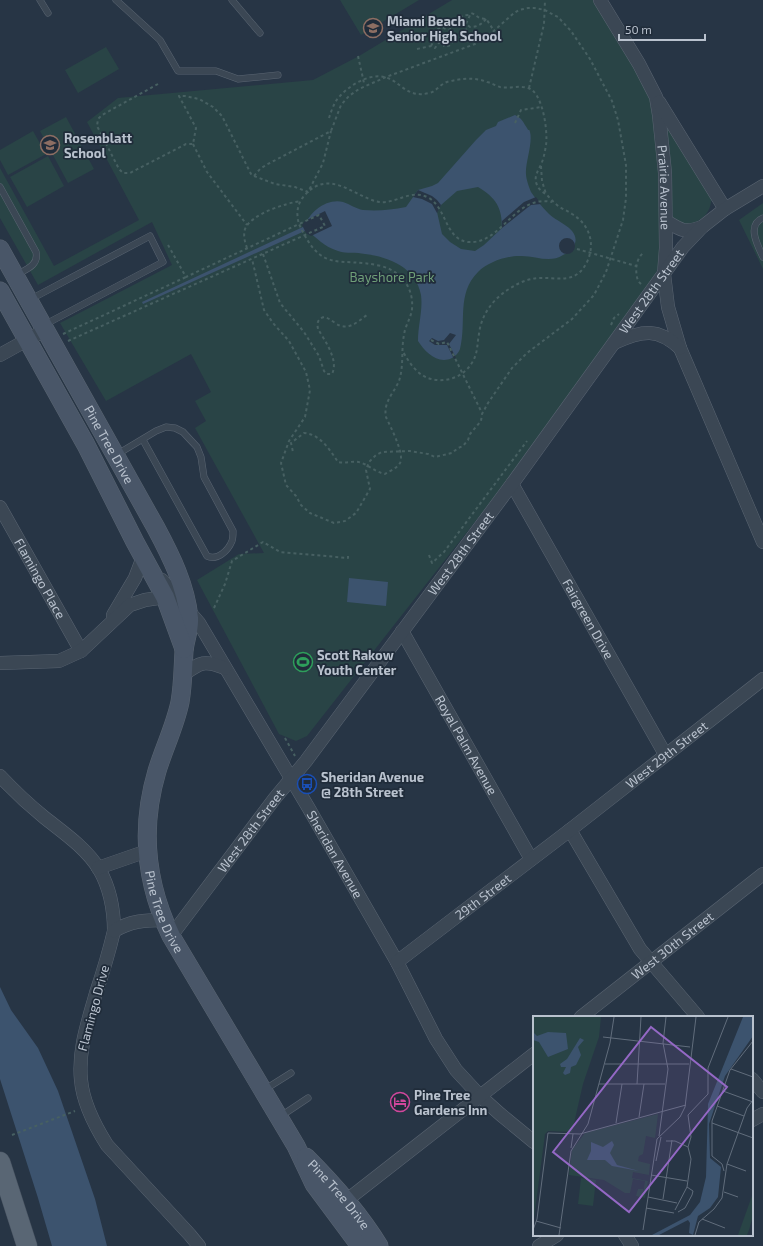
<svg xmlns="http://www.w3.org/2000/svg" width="763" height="1246" viewBox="0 0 763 1246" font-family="'Exo 2',sans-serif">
<rect width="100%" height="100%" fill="#273545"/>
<!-- green -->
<path fill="#294446" d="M340 0H419L361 35Z
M452 0H594L648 92 652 105 660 177 659 265 655 275 507 481 307 736 296 741 279 734 197 580 239 554 264 553 195 428 206 421 195 401 211 392 191 354 106 401 60 323 172 265 152 222 38 285 0 218V168L54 266 139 220 87 122 118 98 313 80 359 56Z
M106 47 119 69 78 93 65 70Z
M66 117 94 169 68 183 40 131Z
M667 127 712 195C711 211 706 218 690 225L673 220Z
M33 131 46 154 8 175 0 160V150Z
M48 156 64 186 27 207 10 177Z
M763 203V269L739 220Z"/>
<!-- water -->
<path fill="#3c536e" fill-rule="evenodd" d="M515 115C523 119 522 121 527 128 529 132 529 128 530 132 533 143 525 163 526 174 526 179 529 187 531 192 536 199 542 207 548 213 557 223 584 229 573 248 571 251 567 253 563 255 549 264 535 255 519 256 506 256 488 262 478 272 456 294 467 322 460 349 458 354 455 356 452 358 438 365 425 352 418 341 418 325 423 310 421 295 416 268 390 257 365 254 356 252 347 254 338 251 323 246 318 239 307 230L143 304 142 302 305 226C309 212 327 198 343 202 350 204 356 209 363 210 378 211 391 210 406 207L418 190 432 186 438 183 476 140 486 130 496 126 498 122ZM478 187C496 198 502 207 502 228L484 245 475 251 461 249 450 242 442 234 437 212 441 205 457 191Z
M349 578 388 582 386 606 347 602Z
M0 987 11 1010 38 1048 58 1091 95 1199 107 1246H52L38 1198 0 1079Z"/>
<!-- pier -->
<path fill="#273545" d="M418 190 432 196 437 200 441 205 437 213 432 204 422 199 413 197Z
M536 197 541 204 531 205 527 208 502 228V221L524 202Z
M325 211 332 226 311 236 306 233 302 225 305 221Z
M559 246a8 8 0 1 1 16 0a8 8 0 1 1-16 0Z
M450 333 456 335 449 344 456 358 454 359 447 345H435L429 341 432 338 438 341 444 340Z"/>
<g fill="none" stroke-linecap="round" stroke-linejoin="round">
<!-- service casing -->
<g stroke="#5a6572" stroke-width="7">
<path id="service" d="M40 0 48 13
M116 0 160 40 178 71H216L238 79 278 75
M232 0 260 33
M0 187 36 252C39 265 27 269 16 275
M763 218C746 225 758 246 763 257
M31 299 150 236 163 262 44 325
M116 455 156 431 166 427 175 428 183 432 197 447 201 457 204 477 233 531C233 535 233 538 232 541 228 551 217 561 207 556L143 440
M264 1090 291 1073
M281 1116 308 1098"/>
</g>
<!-- minor casing -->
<g stroke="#5a6572" stroke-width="14">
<g id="minor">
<path id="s1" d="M600 0 639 64 656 97 659 115 665 173 666 248 664 274 668 307 680 348 763 542"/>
<path d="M659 102 725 209"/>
<path d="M666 221C682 231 685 233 702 227"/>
<path d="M616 342C643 330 658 328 680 348"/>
<path d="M0 355 45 330"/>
<path id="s2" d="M512 484 665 754"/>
<path id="s3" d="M0 507 81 651"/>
<path id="s4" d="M162 580 199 623 308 807 397 962 436 1039 456 1070 480 1096 500 1114 534 1142"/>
<path d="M113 615 135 578 143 557"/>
<path id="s5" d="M402 631 531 859"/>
<path d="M0 663 59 661 81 651 130 605 145 600 165 597"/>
<path d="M184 674C201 662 204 660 225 668"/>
<path d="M0 776C14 791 29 805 45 818 64 833 86 848 99 869 110 888 114 909 114 931 109 952 103 972 96 993 88 1022 78 1049 81 1080 83 1103 95 1126 107 1145L190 1235 199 1246"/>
<path d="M570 830 640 949 698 1017"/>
<path d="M98 868 147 851"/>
<path d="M114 931C130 921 145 920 164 920"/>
<path id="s6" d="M171 936 275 798 306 761 512 484 683 247 702 227 725 209 763 186"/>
<path id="s7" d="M397 962 570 830 763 679"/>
<path id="s8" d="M581 1017 763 874"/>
<path d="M752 1079 763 1092"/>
<path d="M752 1120 763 1114"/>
<path d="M347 1200 534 1054"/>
<path d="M625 1235 632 1246"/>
<path d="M539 1246 557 1235"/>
</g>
</g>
<!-- secondary casing -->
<g stroke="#5a6572" stroke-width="19">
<g id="secondary">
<path id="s9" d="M0 249 156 528C171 556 186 586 189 618 190 629 185 640 184 651 183 668 183 685 180 702 175 726 164 748 157 771 140 828 145 882 171 936L296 1146 314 1184 360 1246"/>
<path d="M0 291 86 445 135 542 165 597 184 649"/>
<path id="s10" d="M306 1157C334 1185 359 1213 379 1246"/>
</g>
</g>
<!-- primary casing -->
<g stroke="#45505e" stroke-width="21">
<path id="primary" d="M0 1162 27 1246"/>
</g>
<!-- path -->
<path stroke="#476062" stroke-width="2" stroke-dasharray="3 3" stroke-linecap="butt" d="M486 19C481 25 477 27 470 27L466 24 471 13C475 14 477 17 480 18 482 19 484 18 487 20L494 31
M431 46 436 37 438 29 441 27 449 30C460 23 452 15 470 15
M417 49 431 46 435 48 442 39 445 41 444 46C454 47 452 39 458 34 462 32 466 30 470 27
M358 56 364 83
M158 84 102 115 98 119 97 126 119 169 123 173H130L186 144H193L196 128 179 96H185L199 99 213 107 222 116 251 174 254 176 260 169 266 165 331 131 341 105 349 96 359 89 386 77 475 44 489 35 514 13 519 10 528 8H534L545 10 552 14 558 17 571 31 590 59 612 101 618 120 626 165V198L623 220 606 272 594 295 572 319 527 353 512 368 488 403 482 414 481 421 470 434 468 440 463 446 458 448 452 453 435 457 428 454 410 451 382 452 376 455 369 462 366 470 370 489 356 513 345 521 334 523 310 513 301 505 296 496 286 485 281 463 289 441 305 417 310 390 306 372 289 341 273 323 264 310 252 259
M529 88 544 24 545 0
M329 118C331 112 333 106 336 101 345 88 367 73 384 77 400 80 406 99 429 93 435 92 438 87 443 84 447 81 452 81 456 80 467 78 477 78 487 82 492 83 496 86 500 87 509 89 519 85 528 88 543 92 548 132 546 145 545 151 544 157 542 162 539 170 533 176 537 185 539 190 543 192 547 195 550 198 553 202 557 205 561 209 567 210 572 214 589 224 596 243 587 262 576 285 557 277 538 278 527 279 518 283 509 289 493 299 481 315 479 334 477 344 478 352 473 361 462 382 432 387 416 370 410 364 406 357 402 350
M515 123 521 110 542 107
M193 144 207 172 247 225
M541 166 542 181 546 194
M254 176 275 184 295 187 308 192 323 163 331 131
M168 245 186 277 299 224C322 275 338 256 381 266 401 271 414 288 412 309 411 318 405 326 404 335 401 350 404 366 399 381 394 393 383 402 386 417 390 426 405 454 400 463 397 468 390 471 385 474 376 472 371 467 364 464 355 459 347 464 338 462 330 450 320 434 304 433L291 443 293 452
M247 248C245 242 243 236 245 229 251 214 286 203 301 201
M577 249 636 266
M263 254 280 303 304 332 319 356 324 371 327 374H332C339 360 325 341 318 329 317 324 317 319 324 317 328 318 331 320 335 323 348 332 357 322 367 315
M641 284 638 281C635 271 635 260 644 252
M611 325 614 318 619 314
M63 334 186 277
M431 340 439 344 447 342 482 413
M68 341 325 226 319 215 299 224C296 214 297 204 304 196 329 167 354 197 379 202 397 204 411 188 429 198 447 209 445 239 468 242 502 245 514 194 552 202
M429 555 432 563 444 552 527 441
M214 608 225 584 232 561 263 542 280 552 348 558V556
M285 738 295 756
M12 1135 75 1111"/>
<!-- service -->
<use href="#service" stroke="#3b4754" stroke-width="6"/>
<!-- minor -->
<use href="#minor" stroke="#3b4754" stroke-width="13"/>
<!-- secondary -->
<use href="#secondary" stroke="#495668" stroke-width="18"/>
<!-- primary -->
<use href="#primary" stroke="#596674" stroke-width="20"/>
</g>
<!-- icons -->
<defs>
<g id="school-ring" transform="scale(1)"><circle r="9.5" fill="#202c3a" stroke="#8d6e63" stroke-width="1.5"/><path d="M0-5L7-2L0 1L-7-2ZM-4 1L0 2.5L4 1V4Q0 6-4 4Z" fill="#8d6e63"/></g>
<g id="stadium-ring" transform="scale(1)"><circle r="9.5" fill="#202c3a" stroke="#2e9e5b" stroke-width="1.5"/><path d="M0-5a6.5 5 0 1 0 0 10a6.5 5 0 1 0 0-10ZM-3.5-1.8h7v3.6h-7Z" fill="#2e9e5b"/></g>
<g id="bus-ring" transform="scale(1)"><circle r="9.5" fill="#202c3a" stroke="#1a4fb4" stroke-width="1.5"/><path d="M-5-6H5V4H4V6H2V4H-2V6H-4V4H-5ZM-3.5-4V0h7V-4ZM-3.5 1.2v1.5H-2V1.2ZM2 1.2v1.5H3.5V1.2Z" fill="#1a4fb4"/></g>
<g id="hotel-ring" transform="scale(1)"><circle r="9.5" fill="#202c3a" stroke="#d1479c" stroke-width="1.5"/><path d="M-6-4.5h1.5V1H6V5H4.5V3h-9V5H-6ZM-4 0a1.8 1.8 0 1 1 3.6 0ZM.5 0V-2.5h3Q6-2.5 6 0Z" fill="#d1479c"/></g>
</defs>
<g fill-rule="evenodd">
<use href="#school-ring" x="373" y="28"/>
<use href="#school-ring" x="50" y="145"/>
<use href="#stadium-ring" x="303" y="662"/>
<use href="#bus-ring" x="307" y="784"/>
<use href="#hotel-ring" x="400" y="1102"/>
</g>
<g text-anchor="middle" stroke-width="3.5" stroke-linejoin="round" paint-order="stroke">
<!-- poi labels -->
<g font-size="13" font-weight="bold" fill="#b9c2ce" stroke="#202c3a" text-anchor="start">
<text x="387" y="26">Miami Beach<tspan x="387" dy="15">Senior High School</tspan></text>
<text x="64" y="143">Rosenblatt<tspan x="64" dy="15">School</tspan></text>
<text x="317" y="660">Scott Rakow<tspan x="317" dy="15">Youth Center</tspan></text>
<text x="321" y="782">Sheridan Avenue<tspan x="321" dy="15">@ 28th Street</tspan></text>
<text x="414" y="1100">Pine Tree<tspan x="414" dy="15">Gardens Inn</tspan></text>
</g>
<!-- street labels -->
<g font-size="13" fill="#b9c2ce" stroke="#202c3a">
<text dy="5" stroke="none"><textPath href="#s1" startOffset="203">Prairie Avenue</textPath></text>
<text dy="5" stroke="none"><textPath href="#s6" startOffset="804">West 28th Street</textPath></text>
<text dy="5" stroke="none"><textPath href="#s9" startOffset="224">Pine Tree Drive</textPath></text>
<text dy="5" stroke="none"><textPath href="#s6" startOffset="480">West 28th Street</textPath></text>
<text dy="5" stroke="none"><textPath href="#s3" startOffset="82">Flamingo Place</textPath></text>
<text dy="5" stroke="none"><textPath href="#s2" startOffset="155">Fairgreen Drive</textPath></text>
<text dy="5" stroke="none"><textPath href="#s5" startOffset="131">Royal Palm Avenue</textPath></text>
<text dy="5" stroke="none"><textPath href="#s7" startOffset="340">West 29th Street</textPath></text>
<text dy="5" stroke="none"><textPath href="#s6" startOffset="132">West 28th Street</textPath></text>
<text dy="5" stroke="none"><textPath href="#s4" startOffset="325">Sheridan Avenue</textPath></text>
<text dy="5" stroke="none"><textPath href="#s7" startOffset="108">29th Street</textPath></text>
<text dy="5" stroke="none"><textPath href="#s9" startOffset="718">Pine Tree Drive</textPath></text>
<text dy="5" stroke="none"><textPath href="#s8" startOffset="116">West 30th Street</textPath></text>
<text transform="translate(93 1008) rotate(-75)" y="5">Flamingo Drive</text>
<text dy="5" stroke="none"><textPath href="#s10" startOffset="50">Pine Tree Drive</textPath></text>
</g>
<!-- park labels -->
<g font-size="13" fill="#6f9f78" stroke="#202c3a">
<text x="392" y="282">Bayshore Park</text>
</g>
</g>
<!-- overview -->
<g transform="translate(533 1016)">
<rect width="220" height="220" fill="#273545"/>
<path d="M0 1H68L66 21 50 68 39 116 15 115 12 118 0 210ZM125 98 122 122 113 120 110 138 106 140 105 145 117 148 116 159 100 156 99 162 115 165 112 182 103 180 105 173H110V178L112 165 100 163 97 177H92L71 164 36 159 39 134 52 117ZM48 162 63 164 60 190 45 188ZM220 177V200L216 214 214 219H205Z" fill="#294446"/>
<path d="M210 1H220V20L192 60 176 108 177 142 188 151 185 181 177 192 165 200 160 219 156 217 157 207 155 204 126 219H119L157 199 167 186 173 161 175 88ZM0 16 4 20 15 16 33 17 35 33 15 41 6 26 0 24ZM47 22 51 24 45 31 48 39 43 49 38 51 37 57 32 59 30 57 33 51H28L27 48 34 43ZM79 125 81 129 77 137 84 149 106 155 79 150 72 144H54L58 135V126L70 131Z" fill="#3c536e"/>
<path fill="none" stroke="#616d7c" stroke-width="1" d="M70 21 157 31M72 48H156M198 53 220 61M66 68H132M104 68 108 1M190 75 220 86M184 90 211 100M106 101 111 68M83 107 89 68M179 107 220 122M126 120 135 53 130 27 133 1M133 125H142L155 131M38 132 40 118M123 145 128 121M194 148 213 155M191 155 189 148 179 140V105L197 54 220 25M118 159 154 165M191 176 205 181M115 181 144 187M130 183 139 124M113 192 141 197M142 194 154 171 158 143 155 131 158 121 155 99 175 78V52L195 1M145 196 152 192 159 179 160 175 154 171M169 203 192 212M3 205 28 212M0 214 4 203 15 117 47 118 153 89M110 214 124 123 147 101 152 91 163 1M26 219 38 135 55 108 77 27 81 1M162 219 166 206 181 193 189 182 194 148 214 92 220 84"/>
<path fill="#9468c5" fill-opacity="0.15" stroke="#9468c5" stroke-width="2" d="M118 11 194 71 96 196 20 136Z"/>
<rect width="220" height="220" fill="none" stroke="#b9c2ce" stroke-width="2"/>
</g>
<!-- scale -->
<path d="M619 34v6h86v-6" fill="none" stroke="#b9c2ce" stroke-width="2"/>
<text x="625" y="34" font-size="12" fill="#b9c2ce" stroke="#202c3a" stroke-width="3" paint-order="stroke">50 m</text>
</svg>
